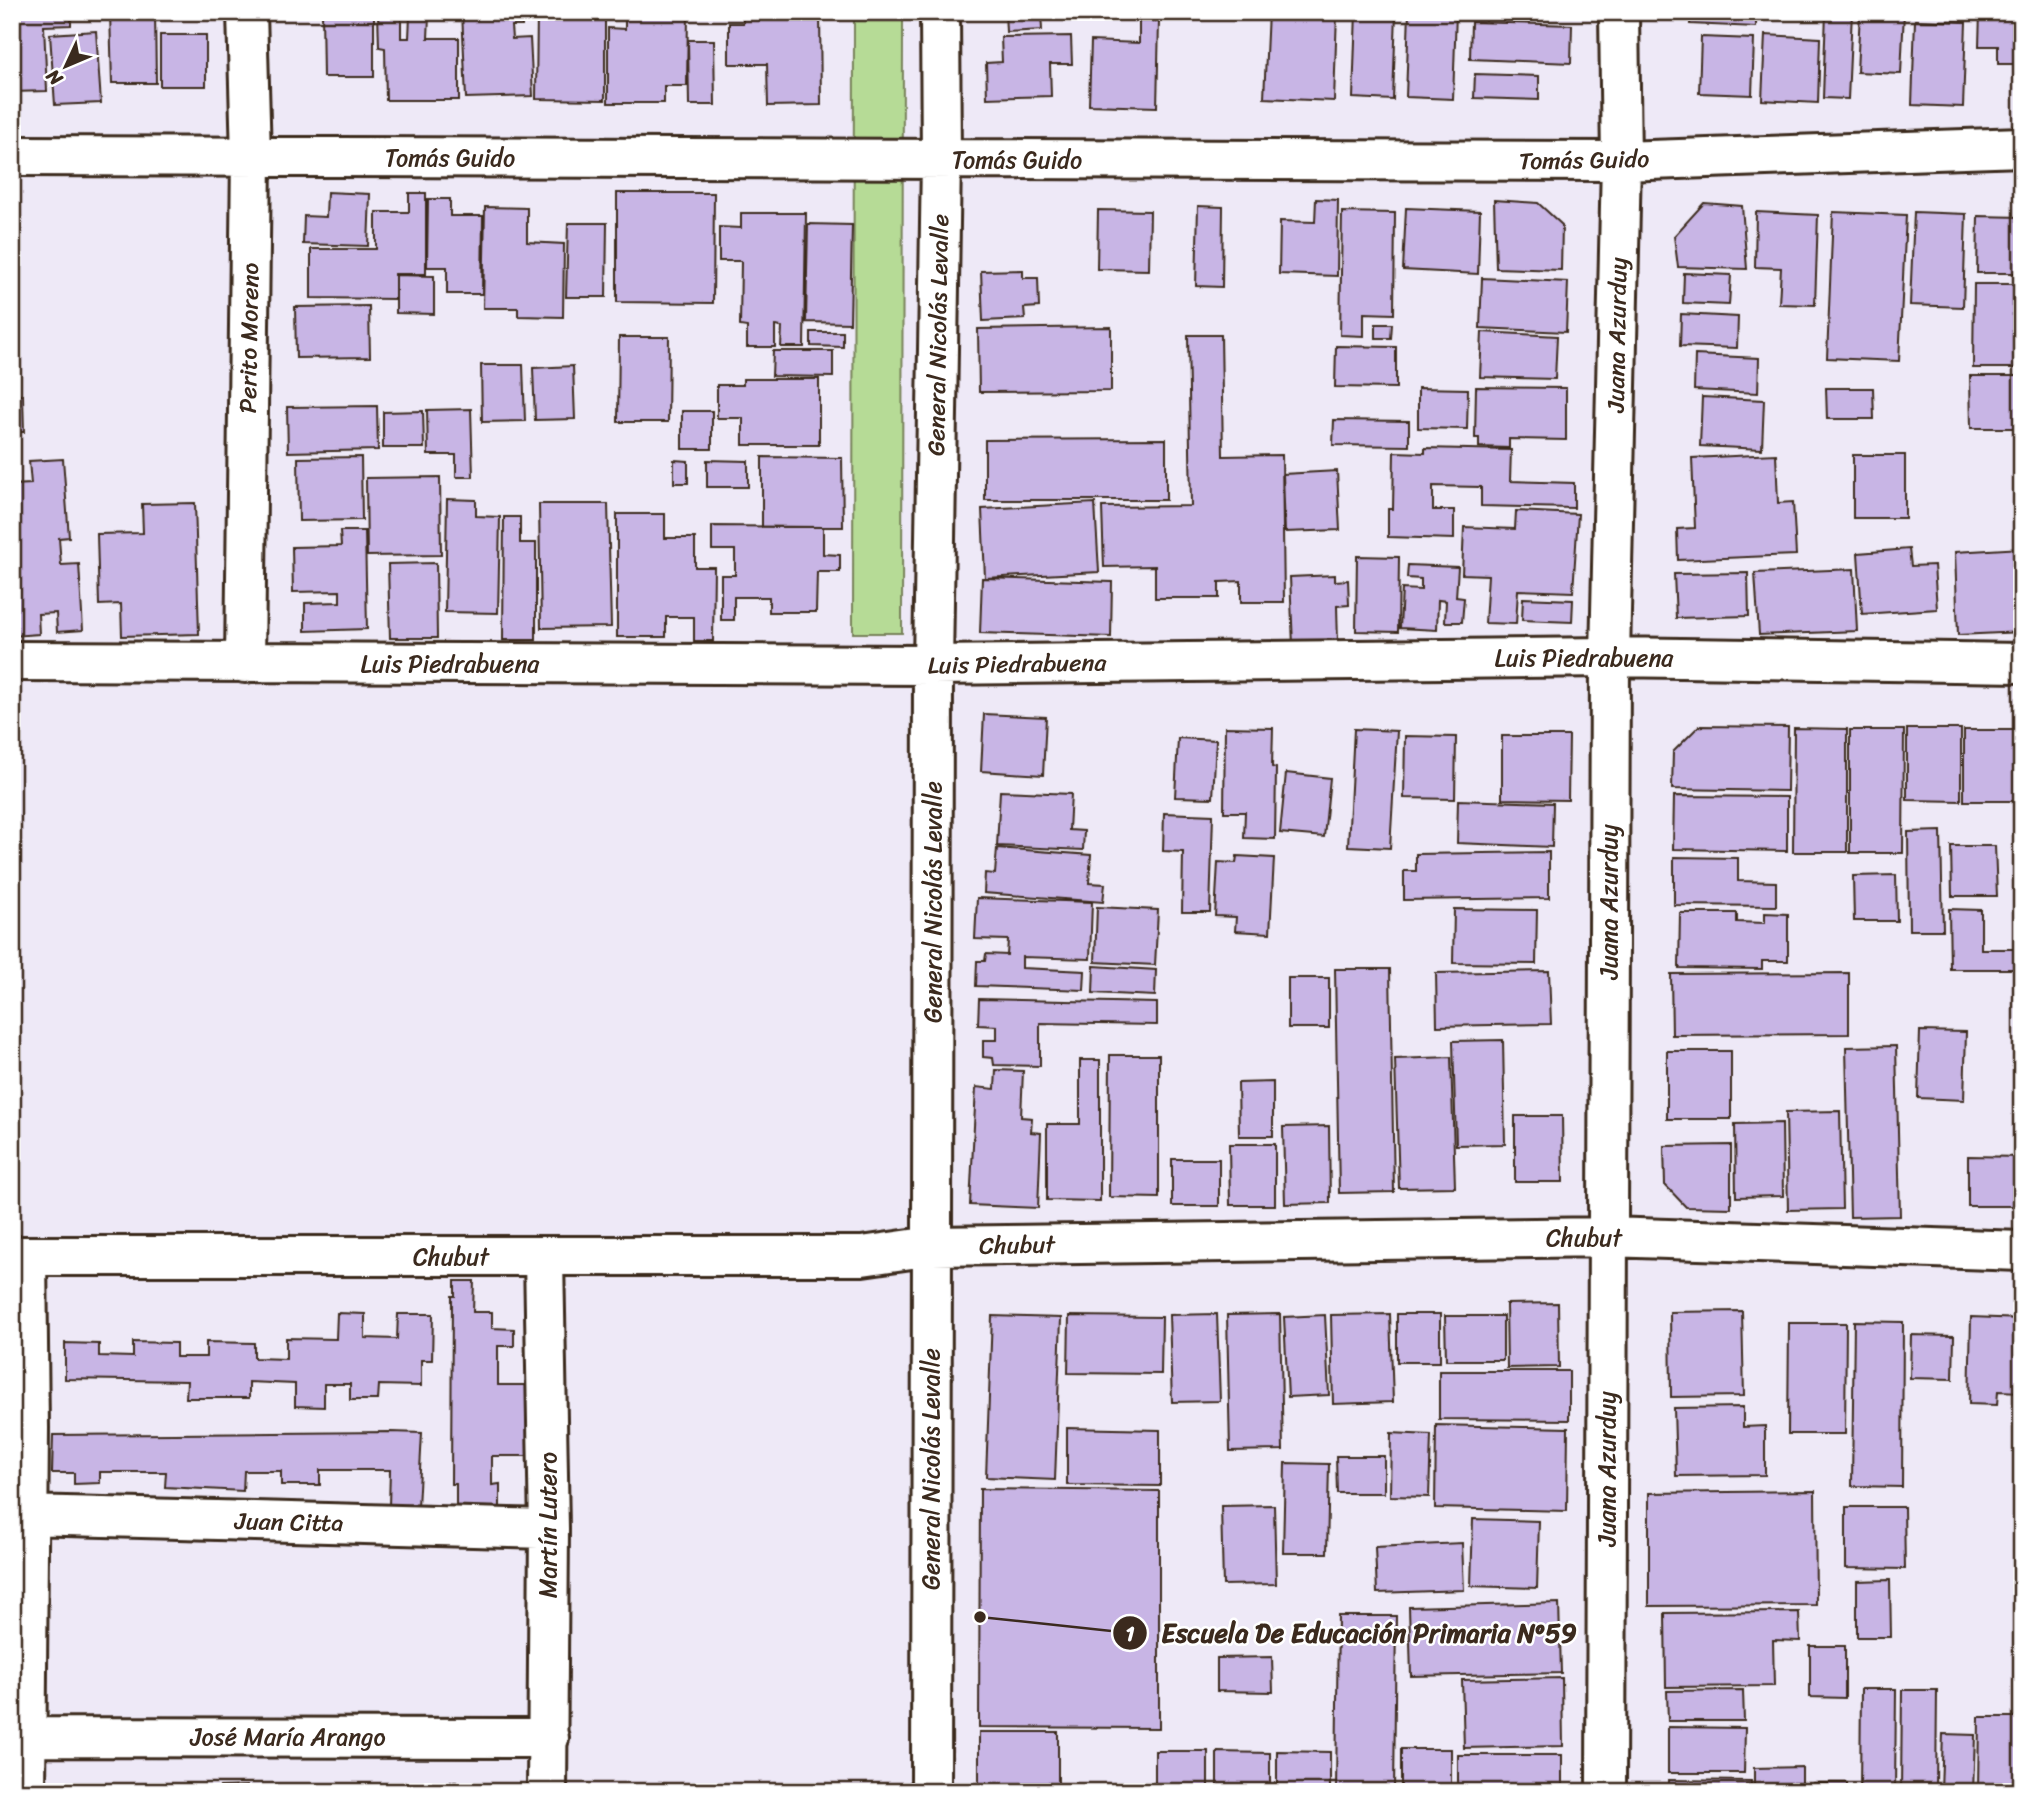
<svg xmlns="http://www.w3.org/2000/svg" width="2034" height="1804" viewBox="0 0 2034 1804" font-family="Sriracha,sans-serif">
<rect width="100%" height="100%" fill="#eee9f7"/>
<filter id="ink" filterUnits="userSpaceOnUse"><feTurbulence type="fractalNoise" baseFrequency=".0143" numOctaves="2"/><feDisplacementMap in="SourceGraphic" scale="14" xChannelSelector="R" yChannelSelector="G"/><feConvolveMatrix kernelMatrix="1 2 1 2 8 2 1 2 1" color-interpolation-filters="sRGB"/></filter>
<g filter="url(#ink)">
<!-- green -->
<path fill="#b6db96" stroke="#78825a" stroke-width="2" d="M854 12H903L902 633H853Z"/>
<!-- building -->
<path fill="#c8b5e5" stroke="#3b2a1e" stroke-width="2" d="M12 12H71V25L44 26 47 91 12 92Z
M110 12H155L156 83H112Z
M322 12H374V77H323Z
M378 12H401V38H409L410 16H429L428 38H459V100H386L385 48 379 47Z
M462 12H522V26H511L512 39 530 38 533 96 466 98Z
M537 12H605V100L536 99Z
M625 12H688L687 86H664V103H608V28L625 29Z
M743 12H820L821 105 768 106 767 64H729V23H743Z
M1005 12H1041L1042 30 1006 32Z
M1268 12H1337L1334 101 1264 98Z
M1356 12H1396L1393 100 1353 98Z
M1409 12H1456L1453 99 1406 97Z
M1691 12H1756V27L1690 24Z
M1826 12H1852L1848 99 1823 98Z
M1860 12H1904L1901 74 1857 72Z
M1980 12H2019L2018 64H1998V46H1979Z
M1139 20 1159 21 1157 107 1089 105 1091 41 1139 43Z
M1915 20 1966 22 1963 107 1912 105Z
M1471 22 1572 25 1571 63 1470 59Z
M2019 28H2022V76H2017Z
M96 31 101 103 55 105 50 34Z
M160 35H206V86H160Z
M1765 35 1820 38 1818 103 1762 100Z
M1071 36 1072 64H1050L1051 96 987 98 986 63 1002 62 1001 37Z
M1701 37 1754 39 1752 95 1699 93Z
M688 40H714L715 105H689Z
M1475 74 1539 76V100L1474 98Z
M327 192 370 194 368 246 303 244 304 216 326 217Z
M409 193H426V274H395V299L311 298V249H376V212H409Z
M617 193H714L713 303 617 302Z
M428 199H450V216H483L482 294H447V267H427Z
M1316 199 1338 200 1337 276 1279 274 1280 221 1315 222Z
M1494 200 1538 203 1562 225 1561 270 1496 268Z
M1704 203 1742 206 1747 269 1678 267 1674 236Z
M1198 206 1223 207 1222 287 1196 286Z
M485 207 527 208V242L564 244 563 317 518 316V308H483Z
M1406 208 1480 211 1478 274 1403 270Z
M1098 210 1150 211 1149 270 1097 269Z
M1342 212 1395 213 1394 314 1364 313V336L1340 335Z
M1756 212 1818 215 1815 305 1779 304 1781 268 1755 267Z
M1833 212 1906 215 1899 361 1827 358Z
M1914 212 1966 214 1963 307 1910 305Z
M741 213H806L804 347H781L782 327 775 326V347H747V327L740 326 741 261H719V227L741 228Z
M1978 216 2022 217V273H1977Z
M568 223H607L606 297H566Z
M808 224 852 225 850 323 806 322Z
M1023 270V278H1038L1039 307 1024 308 1025 319 983 321 981 271Z
M1684 273 1731 275 1729 305 1683 303Z
M396 275 434 276V314L396 313Z
M1482 278 1568 282 1566 332 1480 328Z
M1974 284H2022V368H1973Z
M369 306 370 357 296 358 295 307Z
M1681 314 1738 317 1737 348 1680 346Z
M1376 324H1392L1391 338H1376Z
M1111 327V391L979 392 978 329Z
M811 332H843V347L811 346Z
M1482 332 1557 336 1555 379 1480 377Z
M1188 335H1221L1223 456 1282 455 1284 602H1241V581L1219 582V598H1155V566L1104 567 1102 507 1191 506Z
M619 337H669L668 422H618Z
M1336 346 1396 347V388L1335 387Z
M773 351H833V377L772 376Z
M1695 355 1759 358 1758 393 1694 390Z
M481 365H523L525 421 482 422Z
M573 366 575 419 535 420 533 368Z
M1970 376H2022V428H1971Z
M743 379H819V445H743V418H717V385H743Z
M1476 387 1566 388V440L1509 439V448L1479 447V438H1475Z
M1418 388 1468 389 1467 429 1418 428Z
M1826 388H1873L1874 419H1827Z
M12 395H23L24 432H12Z
M1702 397 1764 400 1762 449 1700 446Z
M377 406 378 450 288 452 287 407Z
M471 409 473 477H456V455H428L427 410Z
M423 411 424 448H383V412Z
M682 411H712V449H682Z
M1334 420 1409 421V446L1333 445Z
M1166 439V500H985V440Z
M1425 448 1511 450 1510 481 1574 483V508L1481 506V487L1433 486V510H1454V539L1388 537V509H1393L1394 452 1425 453Z
M1776 454 1778 503 1793 502 1796 555 1678 560 1677 529 1695 528 1692 458Z
M1853 455H1905V518H1853Z
M361 457 362 520 299 521 298 458Z
M762 457 842 458 843 527H762Z
M63 459 69 537 59 538 61 565 79 564 83 630 57 632 56 613 38 614 39 634 12 636V485L31 484 29 461Z
M674 460 688 461V483H674Z
M707 460 748 461V487H707Z
M1337 471 1340 530 1285 532 1283 474Z
M440 477 441 555 367 556 366 478Z
M447 499 476 500V516L500 517 498 613 445 612Z
M195 503 199 634 122 636 121 604 99 605 97 534 143 533 142 504Z
M1095 503 1099 572 985 578 982 509Z
M539 504H608L611 627 541 628Z
M1516 511 1578 514 1573 592 1518 590 1516 624 1485 623 1488 575 1462 574 1464 527 1515 529Z
M617 514H665V538H695V567H714L713 641H694V617H666V637H617Z
M504 517H520V543H536V640H503Z
M712 526 823 527V554L840 555V572H817L816 612H769V597H734V620H721V575H735V550H712Z
M340 531H365L367 629 305 631V603L340 602V591L293 592 292 547 341 546Z
M2022 548V632L1958 635 1955 552Z
M1909 549 1911 566 1934 565 1937 609 1862 614 1858 553Z
M1357 556 1399 557 1398 632 1356 631Z
M436 563 437 638H390L388 564Z
M1408 565 1458 567 1456 597 1464 598 1462 622H1445L1446 601 1438 600 1437 630 1400 628 1402 589 1421 590V579L1407 578Z
M1854 569 1857 631 1759 635 1755 573Z
M1748 573 1749 616 1676 618 1674 574Z
M1335 575V581L1348 580 1349 605 1337 606 1338 643 1293 645 1290 577Z
M982 578 1112 582 1111 637 980 633Z
M1523 598 1573 600 1572 622 1522 620Z
M984 714 1046 717 1043 775 981 771Z
M1699 726 1788 727 1787 791 1672 789 1673 752Z
M1225 727 1273 728 1272 767 1276 768 1275 839 1244 838 1245 812H1224Z
M1794 728 1847 729V852H1793Z
M1354 729 1397 731 1390 848 1348 846Z
M1907 729H1961V801L1907 800Z
M1850 730H1904L1903 853H1850Z
M1964 730H2018V801H1964Z
M1405 736 1456 737 1455 799 1404 798Z
M1502 736H1569L1568 800 1502 799Z
M1178 738 1216 740 1213 798 1175 797Z
M1286 773 1330 778 1324 837 1280 833Z
M1000 791 1071 794 1069 830 1084 831 1083 850 997 846Z
M1674 796 1787 797V851L1673 849Z
M1458 800 1553 803 1552 847 1457 843Z
M1164 813 1213 815 1210 912H1182L1183 852 1163 851Z
M1941 831 1943 930H1909L1908 832Z
M1951 846H1995L1997 896H1952Z
M997 848 1091 855 1089 883 1105 884 1103 902 984 893 985 873 995 874Z
M1549 852V898L1404 900V871H1416V854Z
M1237 856 1274 858 1270 933 1235 931 1236 917 1215 916 1218 862 1236 863Z
M1674 857 1738 858V881L1776 882V906L1674 905Z
M1896 875 1897 921H1854L1853 876Z
M977 898 1092 902 1090 959 1022 957V968L1085 971 1084 990 976 986 977 961H985L986 954 1007 955 1008 940 975 939Z
M1097 907 1158 910 1155 965 1095 962Z
M1454 909 1537 910 1536 964 1453 963Z
M1949 909 1981 910V949H2016V969H1950Z
M1680 913H1737V922L1765 923V913L1788 914V961H1762V969L1679 968Z
M1094 966 1156 970 1155 996 1093 993Z
M1335 969H1390L1394 1192 1339 1193Z
M1549 971 1551 1024 1437 1026 1436 973Z
M1849 973V1034L1672 1035 1671 974Z
M1288 978H1329V1028H1288Z
M979 999 1157 1003V1025L1040 1023V1066L994 1065 993 1058 983 1057V1040H997V1026L978 1025Z
M1920 1031 1966 1032 1964 1100 1918 1098Z
M1503 1040 1505 1144 1456 1145 1453 1041Z
M1896 1046 1900 1216 1850 1217 1846 1047Z
M1667 1051H1731V1119H1667Z
M1110 1055H1159V1198L1109 1197Z
M1451 1057 1455 1187 1399 1188 1395 1059Z
M1080 1060H1100V1201L1047 1200V1124H1080Z
M996 1070 1023 1071 1021 1117 1032 1118 1031 1132 1041 1133 1038 1208 970 1205 976 1087 995 1089Z
M1273 1082V1136H1239L1238 1083Z
M1840 1111 1842 1209 1788 1210 1786 1112Z
M1515 1116H1562L1563 1182H1515Z
M1782 1123 1783 1196 1736 1197 1735 1124Z
M1329 1126 1330 1203 1285 1204 1283 1127Z
M1229 1144H1275V1205H1230Z
M1731 1145V1208L1686 1207 1665 1185 1664 1146Z
M1968 1156 2021 1157V1206H1968Z
M1172 1159H1219V1206H1172Z
M455 1281H474L473 1312H492V1328L514 1329V1346H498V1385H531L530 1456H492V1485L500 1484V1509L456 1508V1484H451L452 1296H455Z
M1558 1303 1559 1367 1507 1368 1506 1304Z
M1742 1311 1744 1396 1671 1397 1670 1312Z
M337 1313 365 1314V1338L397 1339 398 1314H433L432 1360H421V1386L379 1385 378 1400H350V1384H324V1407L295 1406V1384L249 1382V1398H186L187 1381 65 1379V1343L99 1344V1356L133 1357V1342L176 1343V1357H206V1342L254 1343V1358L286 1359V1338L336 1339Z
M1217 1314 1220 1401 1172 1402 1169 1315Z
M1280 1314 1283 1450 1230 1451 1227 1315Z
M1390 1314 1393 1402 1333 1404 1331 1315Z
M1397 1314H1440V1362H1397Z
M1325 1315 1329 1395 1288 1397 1284 1317Z
M992 1316 1061 1318 1055 1480 986 1477Z
M1069 1316 1162 1317 1161 1374 1068 1373Z
M1445 1316H1503V1360H1446Z
M1971 1317 2022 1319V1392L1998 1391 1997 1405 1969 1404Z
M1854 1321 1903 1322 1902 1487 1852 1486Z
M1789 1323H1846L1845 1434H1788Z
M1911 1335 1954 1336 1953 1379 1910 1378Z
M1439 1371H1569V1420L1439 1419Z
M1743 1407V1427L1765 1426V1475L1676 1476 1674 1408Z
M1436 1425 1568 1428 1567 1511 1435 1508Z
M1067 1428 1160 1430V1486L1067 1485Z
M391 1432 422 1433 418 1507 389 1506 390 1470H320V1485H281V1471H244L243 1491 165 1487 166 1472H100V1483L74 1484V1473H52L53 1435Z
M1391 1433 1431 1435 1429 1497 1390 1496Z
M1336 1456H1384V1493H1337Z
M1285 1463 1329 1464 1327 1553H1283Z
M980 1489 1159 1491V1728L979 1727Z
M1815 1491 1816 1605 1649 1606V1493Z
M1274 1505 1276 1584 1223 1585 1221 1506Z
M1846 1507H1904L1905 1569 1846 1568Z
M1473 1519 1539 1521 1537 1588 1471 1586Z
M1462 1543 1464 1590 1377 1593 1375 1547Z
M1890 1580 1891 1637H1857V1581Z
M1559 1603 1561 1673 1411 1676 1409 1607Z
M1799 1612 1800 1641 1773 1640 1774 1686 1666 1687 1665 1613Z
M1338 1616H1396L1394 1792H1336Z
M1810 1646H1845V1698L1810 1697Z
M1272 1657 1273 1692 1217 1691V1658Z
M1562 1678 1563 1746 1464 1748 1462 1680Z
M1861 1689H1896L1895 1792H1860Z
M1743 1690 1744 1721H1668L1667 1691Z
M1902 1690H1937L1936 1792H1901Z
M1979 1717H2022V1792H1978Z
M1668 1727 1745 1728 1744 1773H1668Z
M979 1732H1058V1787H979Z
M1943 1734 1975 1735 1973 1792H1941Z
M1401 1749H1451V1792H1401Z
M1155 1751H1208V1792H1155Z
M1277 1751 1330 1752V1792H1277Z
M1217 1752 1270 1753V1792H1217Z
M1458 1755H1562V1792H1458Z
M1802 1767V1792H1754V1768Z
M1669 1780 1751 1781V1792H1669Z
M425 1782H472V1792H425Z
M1813 1783H1847V1792H1813Z
M247 1786V1792H221L220 1787Z"/>
<g fill="none" stroke-linecap="round" stroke-linejoin="round">
<!-- minor casing -->
<g stroke="#3b2a1e" stroke-width="44">
<path id="minor" d="M12 156 1621 161 2022 147
M12 661 933 665 1610 657 2022 663
M245 663 251 157 247 12
M12 1256H862L932 1246 1608 1237 2022 1251
M544 1258 549 1529 547 1792
M28 1515 549 1529
M27 1737 549 1738
M26 1792 29 1428 27 1257
M931 1792 933 665 941 160 940 12
M1606 1792 1610 657 1621 161 1619 12"/>
</g>
<!-- minor -->
<use href="#minor" stroke="#fff" stroke-width="38"/>
</g>
</g>
<g text-anchor="middle" stroke-width="5" stroke-linejoin="round" paint-order="stroke">
<!-- street labels -->
<g font-size="24" fill="#3b2a1e" stroke="#fff">
<text x="450" y="166">Tomás Guido</text>
<text x="1017" y="168">Tomás Guido</text>
<text transform="translate(1584 160) rotate(-1)" y="8">Tomás Guido</text>
<text transform="translate(938 335) rotate(-89)" y="8">General Nicolás Levalle</text>
<text transform="translate(1617 335) rotate(-89)" y="8">Juana Azurduy</text>
<text transform="translate(249 338) rotate(-89)" y="8">Perito Moreno</text>
<text x="1584" y="666">Luis Piedrabuena</text>
<text x="450" y="672">Luis Piedrabuena</text>
<text transform="translate(1017 664) rotate(-1)" y="8">Luis Piedrabuena</text>
<text transform="translate(933 902) rotate(-90)" y="8">General Nicolás Levalle</text>
<text transform="translate(1609 902) rotate(-90)" y="8">Juana Azurduy</text>
<text x="1584" y="1246">Chubut</text>
<text transform="translate(1017 1245) rotate(-1)" y="8">Chubut</text>
<text x="451" y="1265">Chubut</text>
<text transform="translate(931 1469) rotate(-90)" y="8">General Nicolás Levalle</text>
<text transform="translate(1607 1469) rotate(-90)" y="8">Juana Azurduy</text>
<text transform="translate(289 1522) rotate(1)" y="8">Juan Citta</text>
<text transform="translate(548 1525) rotate(-90)" y="8">Martín Lutero</text>
<text x="288" y="1745">José María Arango</text>
</g>
</g>
<!-- callouts -->
<path fill="none" stroke="#3b2a1e" stroke-width="2.5" d="M980 1617L1130 1633"/>
<g fill="#3b2a1e" stroke="#fff" stroke-width="2.5">
<circle cx="980" cy="1617" r="7"/>
<circle cx="1130" cy="1633" r="18"/>
</g>
<g font-size="21" text-anchor="middle" font-weight="bold" fill="#fff">
<text x="1130" y="1641">1</text>
</g>
<g font-size="26" text-anchor="middle" font-weight="bold" fill="#3b2a1e" stroke="#fff" stroke-width="5" stroke-linejoin="round" paint-order="stroke">
<text x="1369" y="1642">Escuela De Educación Primaria Nº59</text>
</g>
<!-- margin -->
<rect width="2034" height="1804" fill="none" stroke="#fff" stroke-width="42"/>
<rect x="21" y="21" width="1992" height="1762" fill="none" stroke="#3b2a1e" stroke-width="2.5" filter="url(#ink)"/>
<!-- north arrow -->
<g transform="translate(66 66) rotate(226)" stroke="#ffffff" stroke-width="5" paint-order="stroke">
<path d="M0-5L12 26L0 18L-12 26Z" fill="#3b2a1e"/>
<text y="-10" font-size="19" font-weight="bold" text-anchor="middle" fill="#3b2a1e">N</text>
</g>
</svg>
